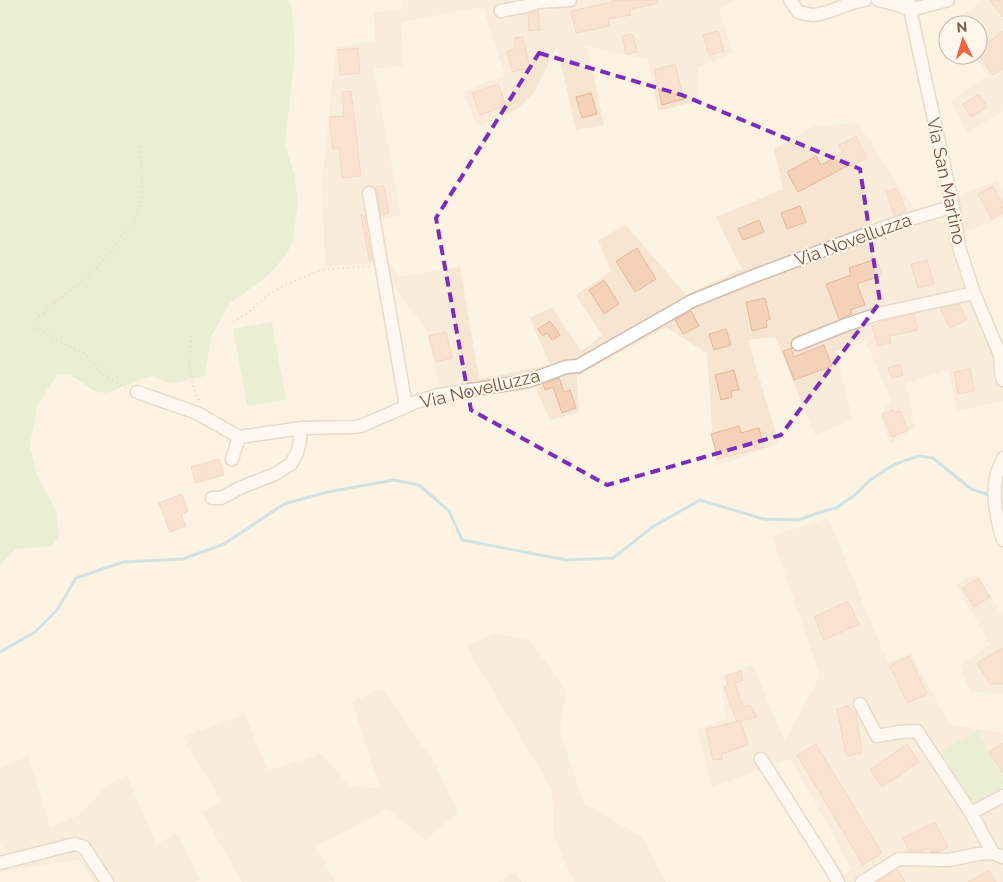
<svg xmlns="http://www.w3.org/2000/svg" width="1003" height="882" viewBox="0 0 1003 882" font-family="Raleway,sans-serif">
<rect width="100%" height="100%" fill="#fdf3e3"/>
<!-- residential -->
<path fill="#f5e5d1" d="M402 0H736L719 9 733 53 698 68V101L658 111 648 60 587 46 604 125 576 130 557 46 534 93 516 110 478 127 463 92 505 75 483 7 401 22 403 66 374 69 401 215 378 220 388 261 400 277 460 267 479 379 550 365 530 318 552 307 581 351 602 335 576 295 611 271 598 240 626 225 686 295 742 269 716 217 783 189 774 149 815 126 858 123 915 210 997 181 1003 193V217L962 233 980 293 1003 348V401L957 411 948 370 906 383 915 428 890 444 880 415 891 400 866 342 835 351 853 420 815 435 775 337 748 340 779 444 716 466 712 428 707 353 666 327 577 376 579 412 550 420 535 387 442 399 426 329 376 263 325 266 322 181 336 47 375 41 374 13 403 9Z
M984 0H1003V111L967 133 951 100 988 75 974 55H978V25H948Z
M948 25V48L938 32Z
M828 518 888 663 911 653 949 724 1003 733V882H834L852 869 791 759 712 787 697 729 726 719 720 677 753 665 785 742 820 676 772 536Z
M977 574 1003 617V693L971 692 959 665 990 645 956 584Z
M494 634 530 640 566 691 560 731 584 804 641 836 666 882H574L554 837 552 790 466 646Z
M382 688 436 765 458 812 426 840 387 809 317 846 335 882H242L202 812 222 801 182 737 245 714 268 770 322 754 351 787 380 788 352 702Z
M29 756 50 827 81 814 107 785 127 775 156 844 178 833 200 879 195 882H93L80 859 0 872V848L2 847 0 844V768Z
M515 872 522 882H498Z"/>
<!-- green -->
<path fill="#d3ecc1" d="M0 0H288L292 9 295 51 285 146 295 176 298 204 292 243 287 254 270 273 261 281 230 303 211 337 205 376 172 384 152 376 107 393 96 392 69 374 57 375 37 406 30 445 36 473 56 511 59 537 52 546 16 549 0 565Z
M272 322 286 400 247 406 233 329Z
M977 731 1003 778V787L972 805 941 750Z"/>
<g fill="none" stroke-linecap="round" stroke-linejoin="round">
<!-- stream -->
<path stroke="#9cd1db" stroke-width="3" d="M0 652 35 632 57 610 76 578 123 562 183 559 224 544 284 504 328 492 394 480 419 485 449 511 462 540 566 560 613 558 654 526 700 500 763 519 798 520 824 511 836 508 855 495 870 480 895 464 919 456 933 458 971 489 989 495H992"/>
</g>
<!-- building -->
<path fill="#f4d1b9" stroke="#e8b799" d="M612 0H658V3L630 10 631 15 608 19 609 26 576 33 571 11 612 2Z
M989 0H1003V17Z
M538 11 540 30 529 31 528 14Z
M718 31 724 51 709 55 703 35Z
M1003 31V69L993 75 978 54V45L987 39 989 42Z
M633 34 637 52 626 54 622 36Z
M523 37 530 68 512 72 507 51 516 49 514 38Z
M358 48 360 73 340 75 338 50Z
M675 64 684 99 662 105 654 70Z
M498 84 506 106 480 115 472 93Z
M351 91 361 176 342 178 339 148 333 149 329 117 344 116 342 92Z
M591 93 597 114 582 118 576 97Z
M979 94 987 107 971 117 963 104Z
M856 136 867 158 850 166 849 165 798 192 787 172 816 156 821 165 843 153 839 145Z
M384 186 389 213 381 215 377 192 375 187Z
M993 186 1003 204V213L992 219 978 194Z
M897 188 906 211 894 215 886 192Z
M800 206 806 222 787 229 781 213Z
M361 215H364L372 260H369Z
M759 220 764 232 743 240 738 229Z
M637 248 656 279 635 292 616 261Z
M876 259 882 275 857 284 865 305 850 310 852 314 839 319 826 284 851 275 849 268Z
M927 260 934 284 918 288 911 264Z
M604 280 619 304 604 314 589 290Z
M765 298 770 319 766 321 767 327 752 331 746 302Z
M959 304 967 320 950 328 940 309Z
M691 311 699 326 683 334 675 320Z
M914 314 918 330 889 336 891 343 878 346 872 326 879 324 878 323 880 322Z
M550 321 560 335 552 340 547 333 543 336 538 329Z
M726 329 731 345 714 350 709 334Z
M446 332 452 358 436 362 429 336Z
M824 345 832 366 794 380 783 351 791 348 794 357Z
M900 364 903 375 891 378 888 368Z
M970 369 974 391 958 394 954 372Z
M734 370 739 390 731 391 732 397 721 400 715 375Z
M559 378 564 392 570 390 576 408 562 413 553 387 545 390 543 384Z
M893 410 895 413 900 411 908 430 892 437 882 414Z
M739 426 741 433 759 428 764 447 718 459 711 434Z
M219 459 224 475 196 483 191 467Z
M182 494 188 511 181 514 186 526 170 532 159 503Z
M978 578 990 597 974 607 962 588Z
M848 601 859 624 824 640 814 617Z
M1003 648V684H990L977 663Z
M909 656 927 694 907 703 890 666Z
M741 671 743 680 735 683 743 707 750 705 757 717 741 721 748 745 721 754 723 759 713 760 706 729 740 721 737 722 724 687 728 685 725 676Z
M848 706 856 714 862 753 846 756 837 709Z
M1003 743V773L989 751Z
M816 744 882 853 863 865 797 755Z
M907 744 919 762 882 787 870 770Z
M935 822 948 847 938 852H931L929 848 923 851H909L903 838Z
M898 870 905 882H877L878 881Z
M989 870 996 882H968Z"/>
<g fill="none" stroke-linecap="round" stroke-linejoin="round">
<!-- minor casing -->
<g stroke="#d1bcac" stroke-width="15">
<path id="minor" d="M790 0 798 12C803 13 809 15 814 15 832 13 847 2 865 0
M878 0 898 5 910 10
M908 0 953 207 959 247 974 293 1000 355 1001 373 1003 380
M910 10 948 0
M501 11 526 6 538 2 570 0
M369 193 406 406
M798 344 843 326 878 314 974 293
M137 392 197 413 239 437 302 428 354 427 361 426 416 402 439 395 528 381 566 367 578 366 692 301 754 276 891 225 944 209 953 207
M1003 458C1001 464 997 471 996 477 992 496 997 522 1003 540
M232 459 239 437
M212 498H221L242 487 275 474 291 464 297 453 300 441V429
M860 704 877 736 899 732 917 731 971 813 993 853
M761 759 831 869 838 882
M971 813 1003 796
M0 863 75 844 84 847 107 882
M862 882 899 859 949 860 978 854 993 853 1003 857"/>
</g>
<!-- path -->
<path stroke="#d9b49c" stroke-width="2" stroke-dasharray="1 4" stroke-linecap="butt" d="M233 322 246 314 268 295 281 287 301 278 321 270 371 266
M191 336 189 365 195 394 201 403
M126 388 101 373 86 355 33 327 37 318 94 271 135 219 142 195 141 145"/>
<!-- minor -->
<use href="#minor" stroke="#fff" stroke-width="12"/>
</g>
<!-- marked area -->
<path d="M0 0H1003V882H0ZM539 53 682 95 860 169 880 302 781 435 607 485 471 410 436 218Z" fill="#fdf3e3" fill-opacity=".55" fill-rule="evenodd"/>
<path fill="none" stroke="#7b2cbf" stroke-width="4" stroke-dasharray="10 6" stroke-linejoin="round" d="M539 53 682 95 860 169 880 302 781 435 607 485 471 410 436 218Z"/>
<g text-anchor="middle" stroke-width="4" stroke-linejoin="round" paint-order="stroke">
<!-- street labels -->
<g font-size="18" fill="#775848" stroke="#fff7eb">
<text transform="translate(946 181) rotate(78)" y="6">Via San Martino</text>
<text transform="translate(853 240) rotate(-20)" y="6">Via Novelluzza</text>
<text transform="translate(480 389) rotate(-13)" y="6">Via Novelluzza</text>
</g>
</g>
<!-- north arrow -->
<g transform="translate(963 40) rotate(355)"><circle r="24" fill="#fff7eb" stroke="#c9b7aa"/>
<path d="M0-4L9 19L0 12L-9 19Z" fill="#ee6742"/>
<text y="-8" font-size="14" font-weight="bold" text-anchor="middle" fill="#775848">N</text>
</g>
</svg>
